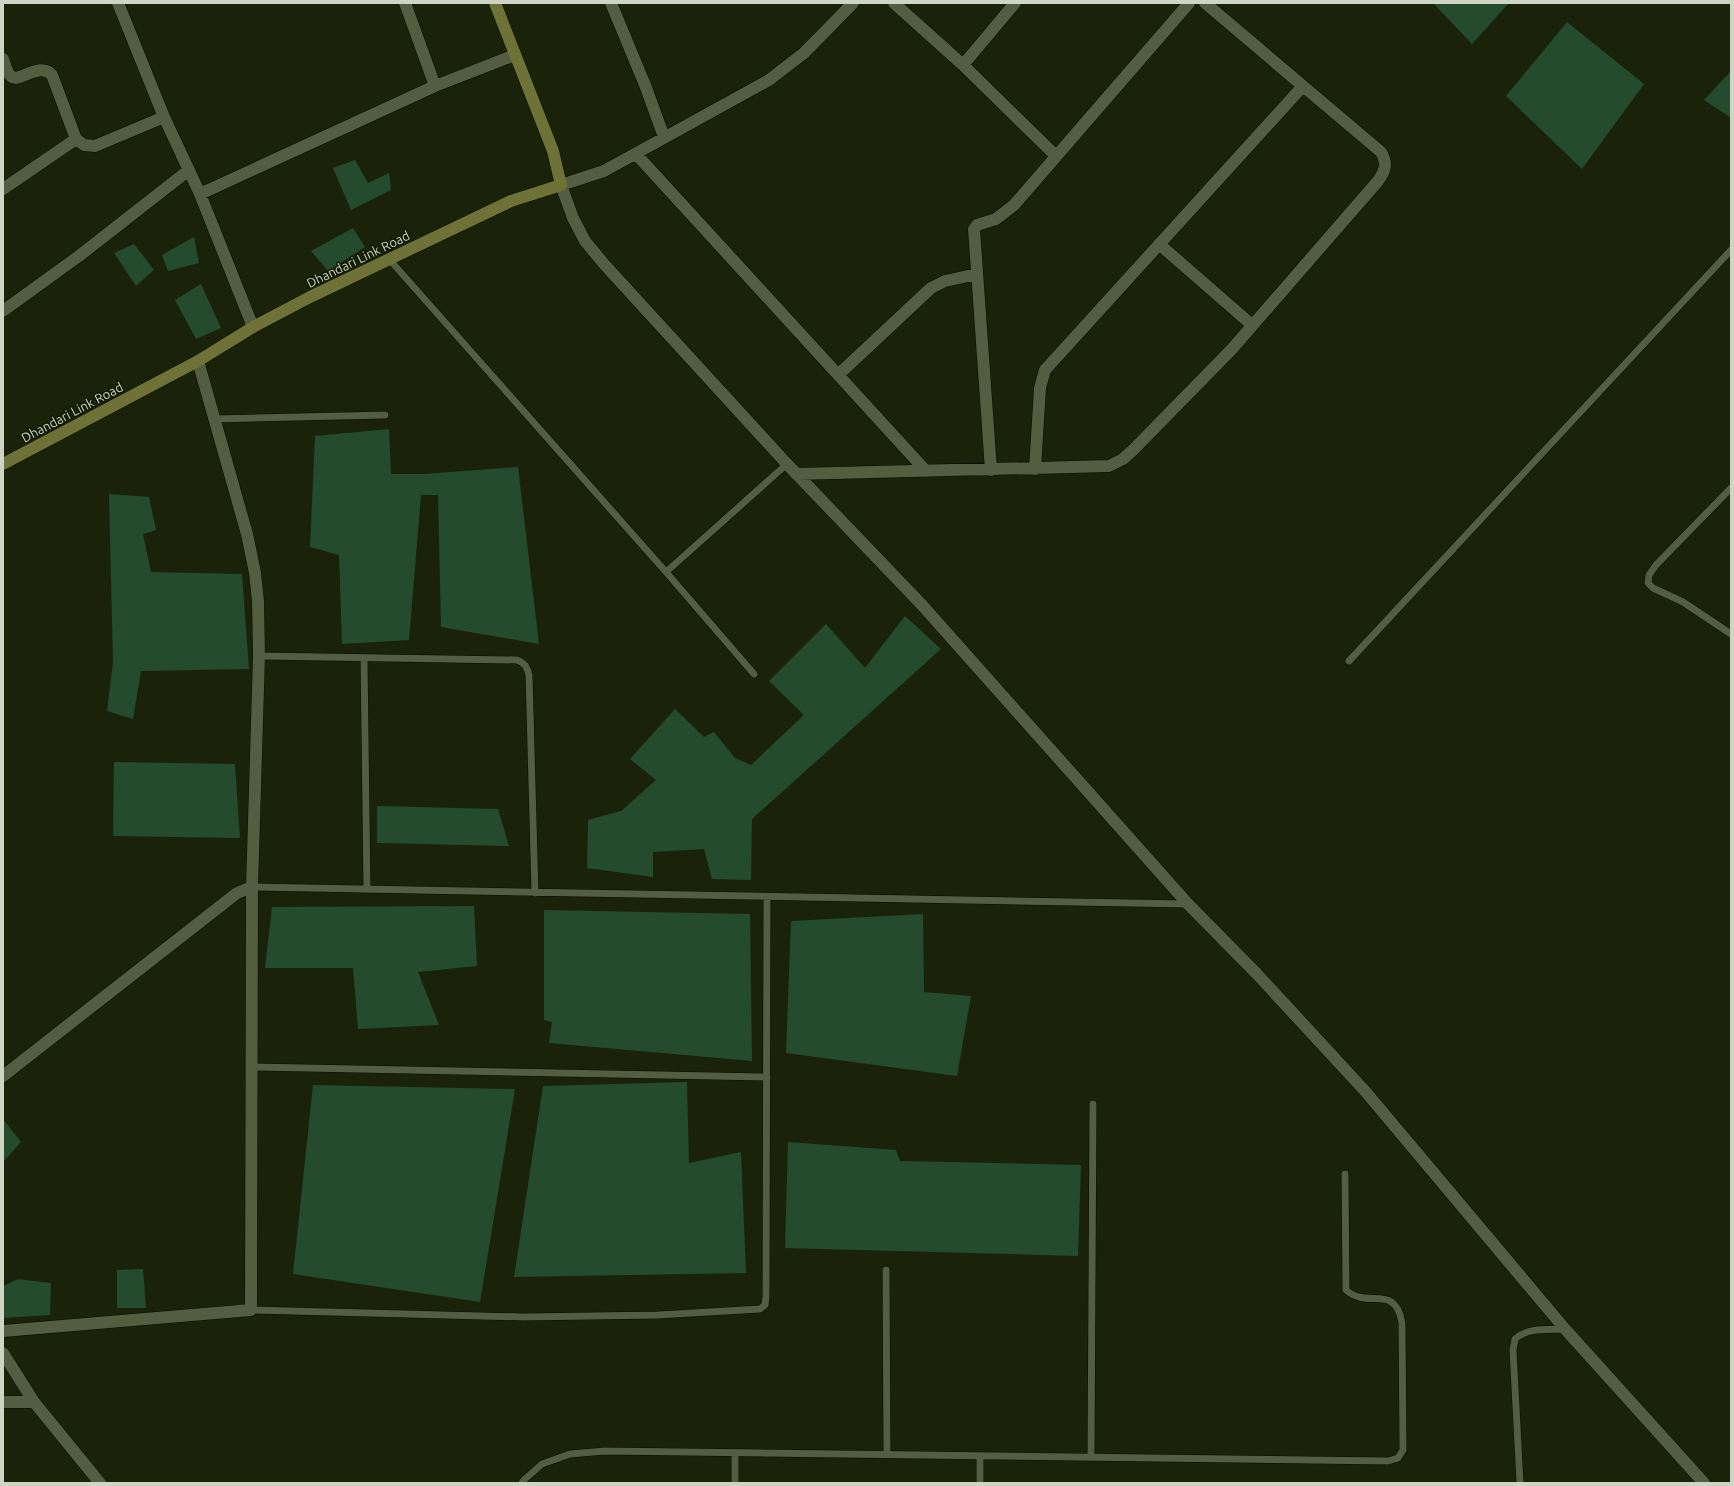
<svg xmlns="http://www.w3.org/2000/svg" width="1734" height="1486" viewBox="0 0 1734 1486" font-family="Ubuntu,sans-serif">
<rect width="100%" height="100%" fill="#1a2309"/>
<!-- building -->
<path fill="#244b2d" d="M1433 3H1509L1472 44Z
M1567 22 1644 84 1582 169 1506 96Z
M1731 71V118L1704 100Z
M355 160 368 183 389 173 391 190 351 210 333 168Z
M353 228 365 247 328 271 311 251Z
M194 237 199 263 168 271 162 255Z
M134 244 154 270 136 286 114 253Z
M201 284 221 328 196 339 175 300Z
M389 429 391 474H424L518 467 539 644 441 627 438 495H421L409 640 342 644 339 555 310 547 315 436Z
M109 494 149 497 156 530 143 534 151 572 242 574 249 669 141 671 133 719 107 711 113 662Z
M905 616 941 649 752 819 751 880 712 879 704 849 653 852V877L587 868 588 820 621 811 656 780 630 759 675 709 704 737 714 732 735 758 751 765 804 715 769 681 826 624 865 668Z
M114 762 235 764 240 838 113 836Z
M377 806 498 809 509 846 377 843Z
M474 906 477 966 418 972 439 1025 358 1029 353 968H265L272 907Z
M544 910 750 914 752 1061 549 1043 552 1022 544 1020Z
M923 914 924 992 971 996 957 1076 786 1053 791 921Z
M687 1082 689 1163 741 1152 746 1273 514 1277 543 1086Z
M313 1085 515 1089 480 1302 293 1274Z
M3 1119 21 1142 3 1162Z
M788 1142 896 1150 900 1161 1081 1165 1078 1256 785 1248Z
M143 1269 146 1308H117V1270Z
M18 1279 51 1283 50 1315 3 1318V1286Z"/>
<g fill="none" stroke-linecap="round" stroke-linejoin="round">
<!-- lane casing -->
<g stroke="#050c00" stroke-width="8">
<path id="lane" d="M389 259 666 572 754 674
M214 419 385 415
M1731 488 1656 565 1649 575 1648 583 1653 588 1683 602 1731 634
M666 572 787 464
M259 656 517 660C525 663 527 667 529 675L535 893
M364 658 367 889
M1349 661 1731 250
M252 887 1187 904
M252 1067 767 1077
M886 1270 887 1455
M251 1310 524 1317 658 1315 760 1309 765 1305 766 1297 767 897
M1091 1457 1093 1104
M522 1483 524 1480 542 1464 570 1454 605 1451 1388 1461 1398 1458 1403 1450 1402 1323C1395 1282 1368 1310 1346 1290L1345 1174
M735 1483V1453
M980 1483V1456
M1520 1483 1513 1350 1515 1339C1528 1327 1548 1330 1565 1329"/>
</g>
<!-- street casing -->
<g stroke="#050c00" stroke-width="13">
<path id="street" d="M118 3 164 117 200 194 435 86 515 55
M405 3 435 86
M611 3 645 85 664 137
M853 3 804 53 769 80 604 171 561 185 573 218 585 241 604 264 787 464 922 605 1188 904 1257 974 1365 1091 1565 1329 1704 1483
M894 3 963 65 1015 3
M3 59C6 67 7 77 16 78 28 75 43 64 52 75L76 139 3 189
M963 65 1056 156
M76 139 84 145 95 146 164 117
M636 154 926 471
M200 194 253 327
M1159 244 1252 325
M3 311 79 256 189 170
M838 375 931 288 945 281 977 274
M1035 469 1040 388 1045 370 1303 86
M991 470 974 229 977 225 996 219 1014 205 1189 3
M796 474 1109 466 1123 459 1134 449 1232 349 1378 181C1385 171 1388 164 1381 152L1205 3
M3 1076 237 893 252 887
M3 1331 251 1310 252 887 259 656 258 601 255 573 247 534 198 361
M3 1353 34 1402 100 1483
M3 1402H34"/>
</g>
<!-- secondary casing -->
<g stroke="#050c00" stroke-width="13">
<path id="secondary" d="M3 464 198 361 253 327 310 297 511 201 561 185 553 151 495 3"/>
</g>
<!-- lane -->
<use href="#lane" stroke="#525d41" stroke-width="7"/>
<!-- street -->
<use href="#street" stroke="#525d41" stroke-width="12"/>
<!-- secondary -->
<use href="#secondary" stroke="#6f7237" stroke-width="12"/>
</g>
<g text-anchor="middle" stroke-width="3" stroke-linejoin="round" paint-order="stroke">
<!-- street labels -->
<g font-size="13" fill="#ced5c5" stroke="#111a02">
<text transform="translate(358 259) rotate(-26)" y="5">Dhandari Link Road</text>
<text transform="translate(72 412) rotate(-28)" y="5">Dhandari Link Road</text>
</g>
</g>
<!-- border -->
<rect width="1734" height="1486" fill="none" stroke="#ced5c5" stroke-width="8"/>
</svg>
